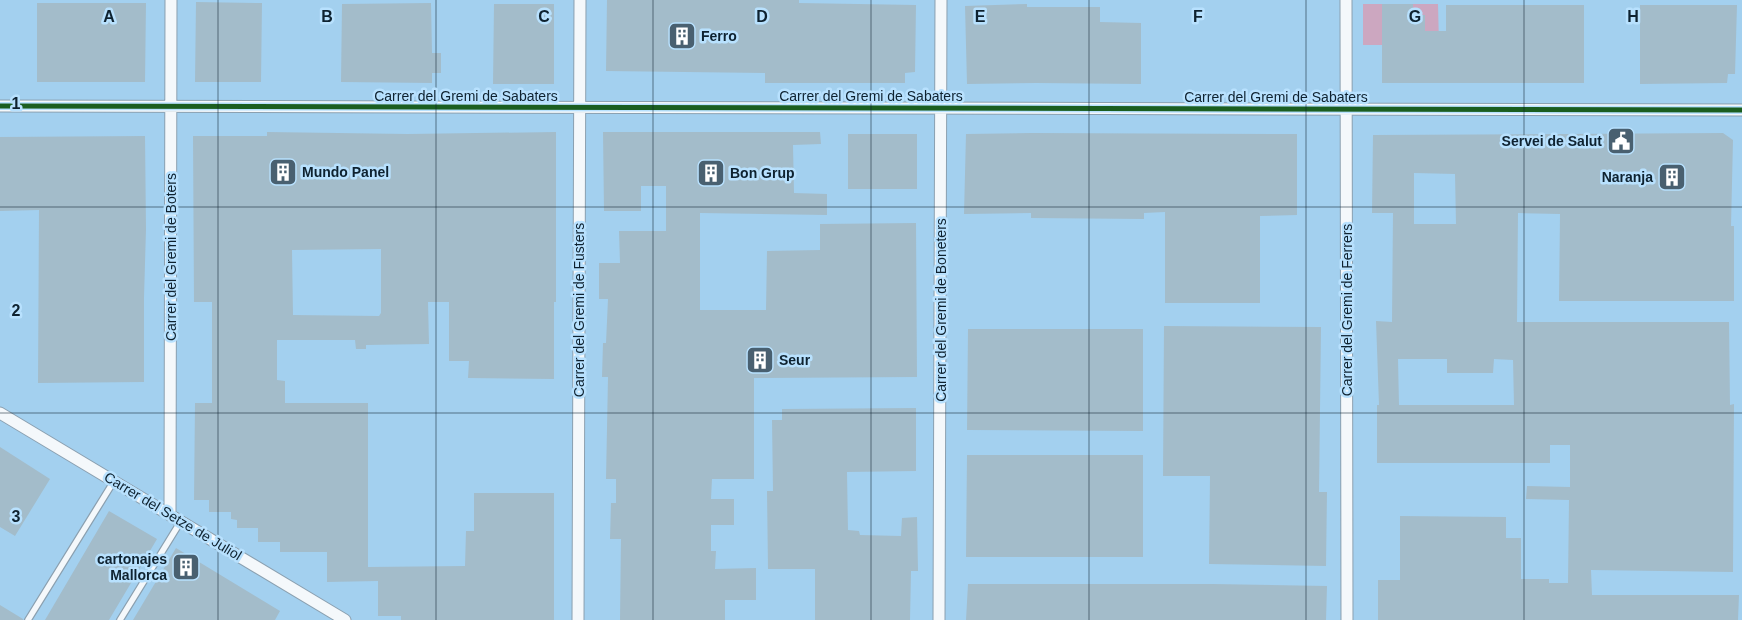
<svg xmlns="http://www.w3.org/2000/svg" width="1742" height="620" viewBox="0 0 1742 620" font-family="Helvetica,sans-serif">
<rect width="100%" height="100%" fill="#b6d2e6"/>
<!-- built -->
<path fill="#a3d0ef" d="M0 0H1742V620H0Z"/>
<!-- green -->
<path fill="#cca7c0" d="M1363 4H1438L1439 45H1363Z"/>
<!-- building -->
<path fill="#a3bcca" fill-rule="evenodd" d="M607 0H799V3L916 5 915 72 905 73V83H765V73L606 71Z
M196 2 262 3 261 82H195Z
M37 3H146L145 82H37Z
M431 3 432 53H441V73H432V83L341 82 342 4Z
M494 4H554V84H493Z
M1027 4V7H1100V22L1141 23V84L1036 83 967 84 965 6Z
M1382 4H1413V8H1420V15H1425V31H1446V5H1584V83H1382Z
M1640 5H1737L1735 74H1728L1727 83 1640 84Z
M267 132 408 134 556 132V302H554V379L468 378 469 361H449V302H428L429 344 366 345V349H356L355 340H277V380L285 381V403H368V567L465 566 466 531H474V493H554V620H401V616H378V581L327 582V552H280V542H258V528H237V520L231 519V512H209V500H194L195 403H212V302H194L193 136H267ZM381 249V313L379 316 293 315 292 250Z
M603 132H820L821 144 793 145 794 193 827 194V215L700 213V310H766L767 251 820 250V224L916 223 917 377 754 378V479H712L711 499H734V525H711V551H716L715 569 756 568V600H725V620H620L621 539H610L611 503H616V479H606L608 377H602L603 343H606L608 299H599V263H620L619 231H666V186H641V211H604Z
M1031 133 1297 134V215L1260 216V303H1165V212L1144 213V219L1031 218V213L964 214 966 134Z
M1723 133 1733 140 1731 226H1734V301H1559L1560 214 1518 213 1517 322H1729L1730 405 1734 404 1733 572 1591 570 1592 595H1739L1738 620H1378V580H1400V516L1506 517V538H1521V579H1549V583H1568L1569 500 1526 499 1527 486 1570 487V445H1550V463H1377V405H1379L1376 321 1392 322 1393 213H1372L1373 135ZM1414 173 1455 174 1456 224H1414ZM1398 359H1447V373H1493L1494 359 1513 360 1514 405H1399Z
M848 134H917V189H848Z
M145 136 146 229 144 298V382L38 383 39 210 0 211V137Z
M1164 326 1321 327 1319 492H1327L1326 566 1209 564 1210 476H1163Z
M968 329H1143V431L967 430Z
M916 408V471L847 472 848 530 859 531 860 535 901 536 902 518 917 517 918 571H911L910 620H815V569H768L767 491H773L772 420H782V409Z
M0 447 50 479 15 536 0 527Z
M967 455H1143V557H966Z
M109 511 157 539 131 583 109 620H45Z
M176 548 280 611 275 620H133Z
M968 584H1213L1327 586 1326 620H966Z
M0 605 23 619V620H0Z"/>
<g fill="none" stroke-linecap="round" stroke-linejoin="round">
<!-- lane casing -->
<g stroke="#8ba0b0" stroke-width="8">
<path id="lane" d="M28 620 114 481
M120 620 181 521"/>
</g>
<!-- street casing -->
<g stroke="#8ba0b0" stroke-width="13">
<path id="street" d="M1346 0 1347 620
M0 106 1742 110
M0 413 345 620
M170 514 171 0
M578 620 580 0
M939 620 941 0"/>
</g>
<!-- lane -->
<use href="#lane" stroke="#f4f8fb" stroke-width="5.5"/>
<!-- street -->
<use href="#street" stroke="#f4f8fb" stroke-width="11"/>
<!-- cycleway casing -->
<g stroke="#b8e1fe" stroke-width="8">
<path id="cycleway" d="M0 106 1742 110"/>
</g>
<!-- cycleway -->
<use href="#cycleway" stroke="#1b5e20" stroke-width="5"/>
</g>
<!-- grid -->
<path fill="none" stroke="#0e2230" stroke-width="1" stroke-opacity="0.55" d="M218 0V620M436 0V620M653 0V620M871 0V620M1089 0V620M1306 0V620M1524 0V620M0 207H1742M0 413H1742"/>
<!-- icons -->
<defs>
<g id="building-square" transform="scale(1.4375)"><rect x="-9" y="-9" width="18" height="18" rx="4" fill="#496070" stroke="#b8e1fe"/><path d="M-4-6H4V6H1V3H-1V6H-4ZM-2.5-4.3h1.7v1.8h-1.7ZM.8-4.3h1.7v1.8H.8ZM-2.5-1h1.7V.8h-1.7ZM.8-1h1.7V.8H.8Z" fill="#fff"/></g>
<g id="civic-square" transform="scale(1.4375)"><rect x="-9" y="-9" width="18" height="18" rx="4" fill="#496070" stroke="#b8e1fe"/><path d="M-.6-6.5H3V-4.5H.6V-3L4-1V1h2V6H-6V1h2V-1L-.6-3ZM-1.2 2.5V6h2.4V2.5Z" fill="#fff"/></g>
</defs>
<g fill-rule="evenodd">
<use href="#building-square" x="682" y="36"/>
<use href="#civic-square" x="1621" y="141"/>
<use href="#building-square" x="283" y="172"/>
<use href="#building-square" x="711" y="173"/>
<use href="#building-square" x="1672" y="177"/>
<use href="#building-square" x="760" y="360"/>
<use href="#building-square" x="186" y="567"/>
</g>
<g text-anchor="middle" stroke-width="5" stroke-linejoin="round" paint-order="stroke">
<!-- poi labels -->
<g font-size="14" font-weight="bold" fill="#0e2230" stroke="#b8e1fe" text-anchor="start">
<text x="701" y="41">Ferro</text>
<text x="1602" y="146" text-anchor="end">Servei de Salut</text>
<text x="302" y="177">Mundo Panel</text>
<text x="730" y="178">Bon Grup</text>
<text x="1653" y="182" text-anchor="end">Naranja</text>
<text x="779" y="365">Seur</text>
<text x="167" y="564" text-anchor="end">cartonajes<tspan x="167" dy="16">Mallorca</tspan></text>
</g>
<!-- street labels -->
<g font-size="14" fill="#0e2230" stroke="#b8e1fe">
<text x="466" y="101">Carrer del Gremi de Sabaters</text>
<text x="871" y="101">Carrer del Gremi de Sabaters</text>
<text x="1276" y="102">Carrer del Gremi de Sabaters</text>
<text transform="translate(171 257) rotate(-90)" y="5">Carrer del Gremi de Boters</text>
<text transform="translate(579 310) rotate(-90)" y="5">Carrer del Gremi de Fusters</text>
<text transform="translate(941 310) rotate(-90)" y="5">Carrer del Gremi de Boneters</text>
<text transform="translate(1347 310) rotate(-90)" y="5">Carrer del Gremi de Ferrers</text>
<text transform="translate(173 516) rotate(31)" y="5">Carrer del Setze de Juliol</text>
</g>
</g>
<g font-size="16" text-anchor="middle" font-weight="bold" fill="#0e2230" stroke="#b8e1fe" stroke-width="5" stroke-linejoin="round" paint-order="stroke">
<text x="109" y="22">A</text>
<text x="327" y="22">B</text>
<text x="544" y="22">C</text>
<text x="762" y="22">D</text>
<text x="980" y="22">E</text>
<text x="1198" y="22">F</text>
<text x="1415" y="22">G</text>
<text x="1633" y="22">H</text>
<text x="16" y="109">1</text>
<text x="16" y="316">2</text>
<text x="16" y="522">3</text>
</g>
</svg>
